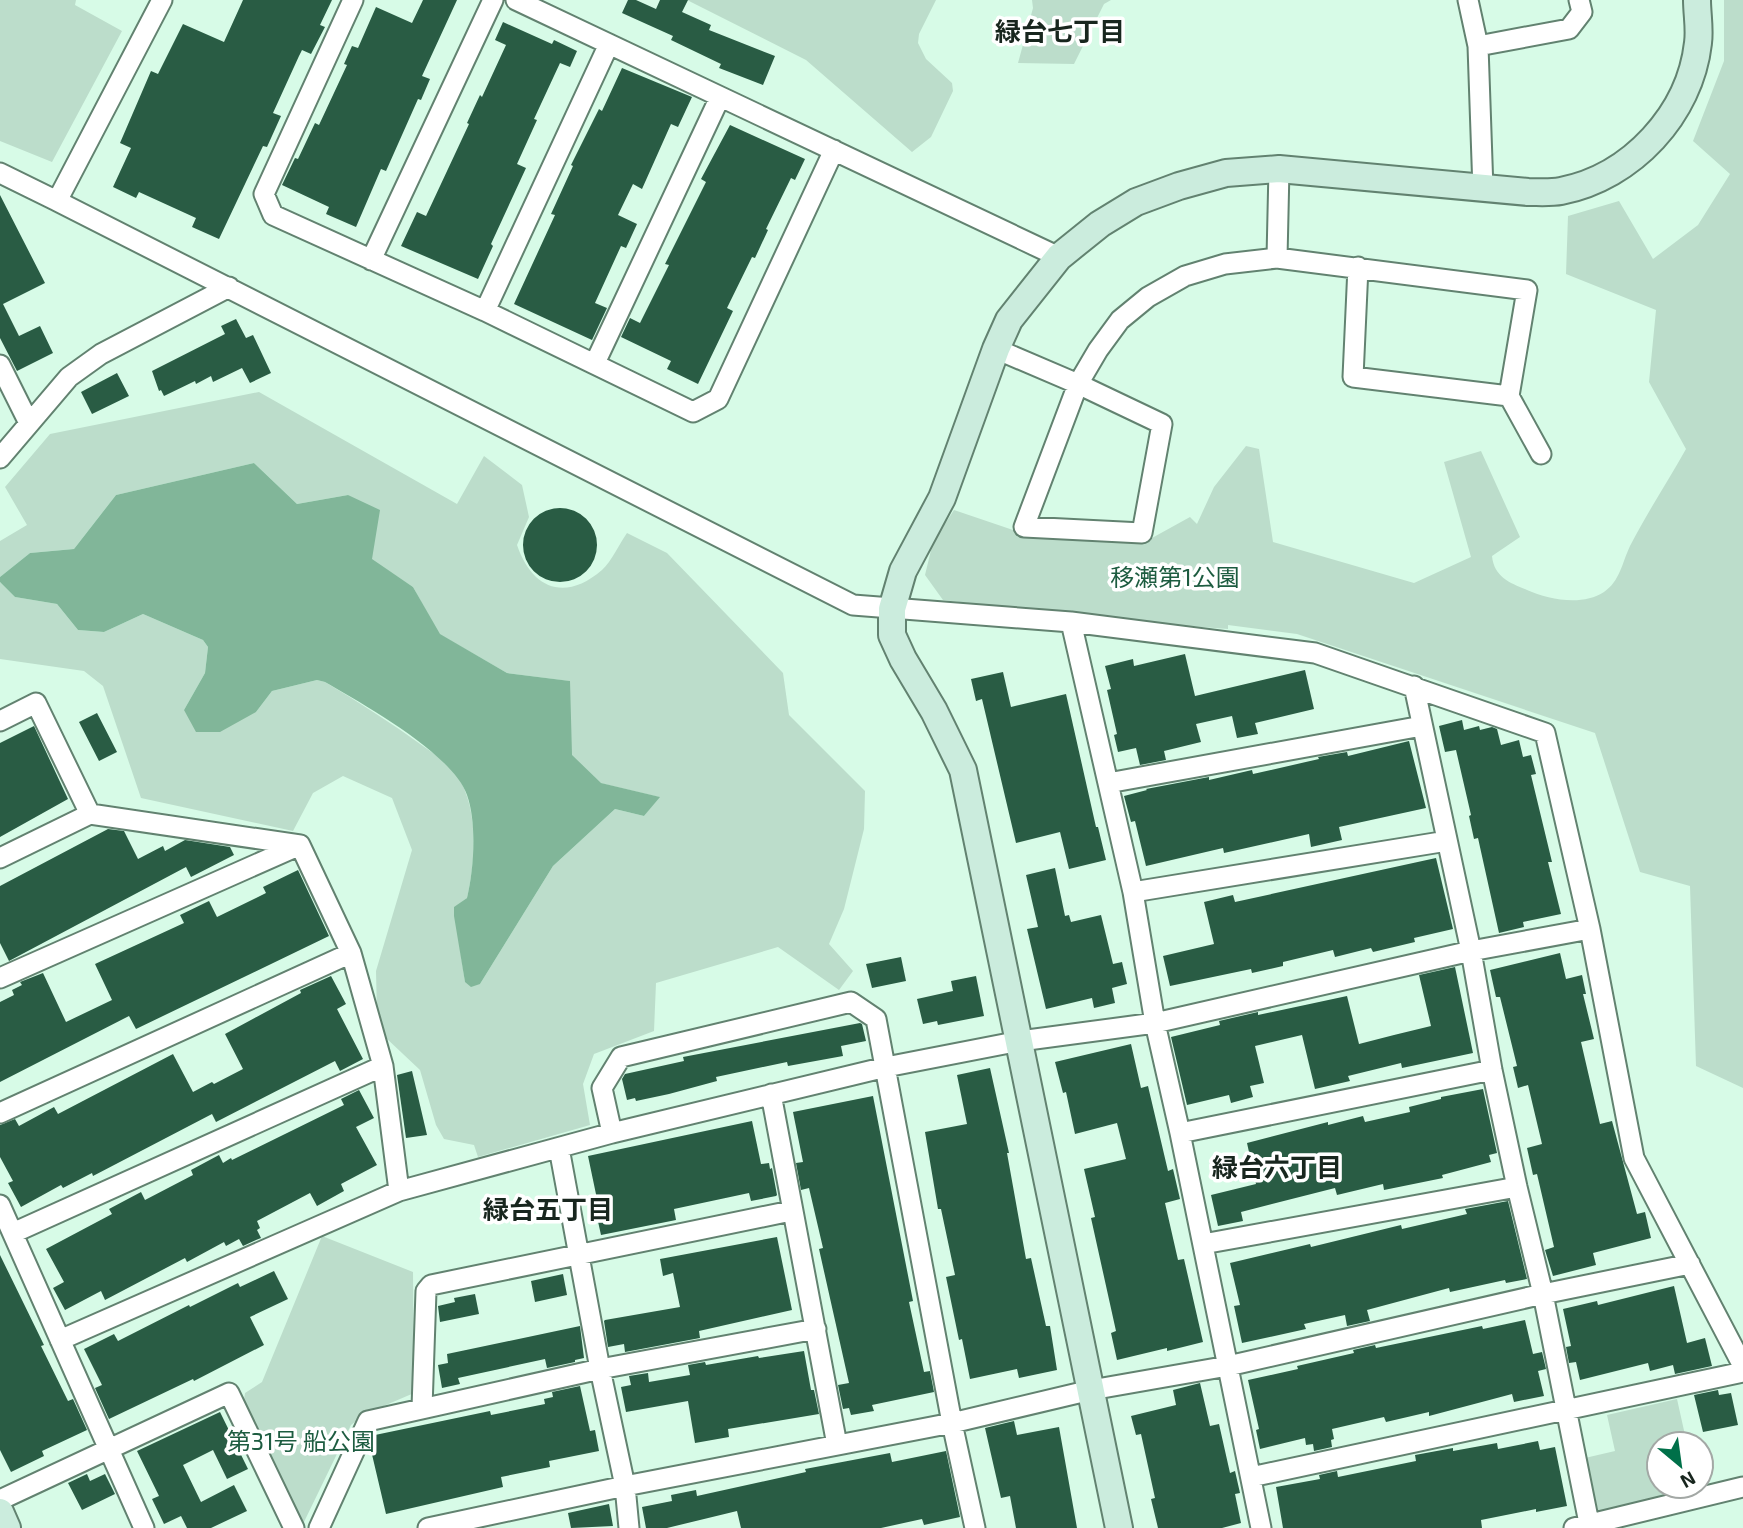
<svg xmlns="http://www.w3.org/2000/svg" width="1743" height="1528" viewBox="0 0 1743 1528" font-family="'Exo 2','Noto Sans JP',sans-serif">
<rect width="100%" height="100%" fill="#d7fbe7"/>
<!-- green -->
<path fill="#bcddcb" d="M0 0H76L75 5 122 31 52 162 0 141Z
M687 0H936L919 34 918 43 926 59 952 83 953 91 931 137 912 152 806 60Z
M1032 0H1111L1104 4 1074 64 1018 63 1033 8Z
M1724 0H1743V1088L1696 1066 1690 886 1640 872 1595 733 1297 634 1228 625V629L1109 620 943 600 925 575 933 542 954 510 1013 530 1152 538 1190 517 1197 524 1214 487 1246 446 1259 449 1273 542 1414 583 1471 557 1444 462 1481 451 1520 537 1492 556C1494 577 1510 583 1527 590 1549 600 1583 606 1604 592 1620 581 1622 563 1630 546 1647 513 1668 481 1686 449L1649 382 1656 310 1566 274 1568 216 1619 201 1653 259 1698 225 1730 174 1693 141 1724 61Z
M259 392 457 504 484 456 522 485 529 517 517 545C532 589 565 602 602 570 612 561 619 544 627 533L667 553 783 673 789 715 865 791 864 829 844 909 829 944 853 971 839 990 778 947 656 983 654 1031 594 1054 583 1084 590 1125 478 1157 474 1145 444 1139 436 1125 420 1070 385 1037 377 1015 376 971 412 850 392 798 343 776 313 793 293 831 141 798 103 686 84 671 0 659V582L15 597 57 604 78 630 104 632 143 614 203 640 208 647 205 673 184 710 256 712 272 691 317 680 325 682C359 702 391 723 423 746 434 754 448 762 456 773 479 808 476 859 467 898L454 908 465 982 480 984 553 866 615 809 644 816 659 797 600 783 571 755 569 681 507 673 439 634 413 587 372 560 348 495 297 504 254 463 116 495 74 549 30 553 0 577V541L27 525 5 487 50 434Z
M322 1236 413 1272 414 1393 365 1414 351 1425 303 1524 298 1526 243 1406 245 1393 262 1382Z
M1677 1399 1687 1444H1659V1486H1697L1698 1491 1599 1514 1585 1458 1615 1451 1607 1415Z"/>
<!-- water -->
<path fill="#81b699" d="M254 463 297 504 348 495 380 510 372 559 413 587 440 634 507 673 570 681 572 755 601 783 660 797 644 816 615 809 553 866 480 984 471 987 465 982 454 916V907L467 898C474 869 477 823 467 795 453 754 363 704 325 682L317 680 272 691 256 712 220 732H196L184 710 205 673 208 647 203 640 143 614 104 632 78 630 57 604 15 597 0 582V577L30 553 74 549 116 495Z"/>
<!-- building -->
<path fill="#295c44" d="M243 0H332L320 25 325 27 311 54 302 50 299 56 273 113 281 116 267 147 263 146 219 239 192 227 196 218 139 192 136 198 113 187 131 148 120 143 151 71 158 74 183 24 224 42Z
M423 0H457L422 76 430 79 421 100 418 99 386 171 381 169 356 227 326 214 329 207 282 185 295 158 298 159 315 123 319 125 347 65 344 64 352 46 358 48 376 7 412 23Z
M628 0H636L656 9 660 0H688L682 12 711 25 709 30 775 56 763 85 719 68 721 64 671 40 673 36 622 13Z
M503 22 552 44 554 40 577 51 570 67 560 63 534 119 537 120 517 164 526 168 491 244 493 246 478 279 401 246 417 212 426 216 469 124 467 123 480 95 482 97 506 45 495 40Z
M622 68 692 97 678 127 671 124 642 189 633 184 618 215 637 224 626 248 621 246 595 303 607 308 592 340 514 304 555 215 551 214 573 166 571 165 599 109 602 111Z
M730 125 805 159 795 180 791 178 766 229 768 230 755 258 752 257 727 308 733 311 698 384 667 369 671 361 621 337 630 318 640 323 669 265 665 264 706 182 701 179Z
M0 195 45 283 3 304 19 336 40 326 53 353 17 371 0 338Z
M236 319 246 338 253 335 271 373 250 383 242 368 213 382 211 376 196 384 195 381 164 396 161 390 159 391 152 371 225 334 221 326Z
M117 373 129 396 92 414 81 392Z
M523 545a37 37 0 1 1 74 0a37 37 0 1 1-74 0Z
M1185 654 1195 696 1305 670 1314 709 1255 723 1258 734 1237 738 1232 716 1196 724 1201 742 1164 751 1166 760 1140 765 1136 748 1118 752 1114 735 1117 734 1107 690 1111 689 1105 666 1133 659 1134 666Z
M1003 672 1011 707 1066 694 1096 827H1098L1106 860 1069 869 1060 832 1016 843 982 699 976 701 971 679Z
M97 713 117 752 99 761 79 722Z
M1462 720 1464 730 1479 726 1480 730 1492 727 1497 729 1501 745 1519 740 1523 757 1531 755 1536 774 1531 775 1552 862H1548L1561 914 1523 922 1524 927 1499 933 1478 838 1474 839 1469 816 1471 815 1456 750 1445 752 1439 726Z
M34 726 68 799 0 837V743Z
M1409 741 1426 808 1339 827 1342 840 1311 847 1309 834 1224 853 1223 848 1146 866 1135 821 1131 822 1124 796 1147 790 1146 789 1209 777V780L1252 770 1253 774 1319 759 1318 757 1347 752 1348 756Z
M108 829 124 831 138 859 163 846 165 851 185 840 230 847 234 855 191 877 186 867 9 961 0 943V886Z
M1436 858 1453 929 1414 938 1415 942 1373 952 1371 948 1335 957 1333 950 1283 962V966L1252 973 1251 969 1170 986 1163 956 1214 944 1204 902 1233 895 1235 902Z
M1055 868 1065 916 1069 915 1071 922 1101 915 1113 964 1122 962 1127 984 1112 988 1115 1003 1094 1008 1092 998 1046 1009 1027 929 1038 927 1026 875Z
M298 870 329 936 136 1029 129 1016 0 1082V1002L14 995 12 990 22 985 20 982 43 973 66 1022 112 1000 95 964 184 923 180 915 209 901 217 917 266 893 263 887Z
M1560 953 1566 979 1582 975 1586 994H1583L1594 1039 1581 1042 1600 1124 1612 1121 1637 1214 1645 1212 1651 1238 1593 1253 1596 1265 1553 1276 1545 1250 1554 1247 1537 1174 1533 1175 1527 1148 1542 1144 1528 1085 1518 1088 1513 1067 1517 1066 1500 997H1496L1490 970Z
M901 957 906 981 872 988 866 964Z
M1455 967 1473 1053 1402 1068 1401 1063 1348 1076 1350 1081 1315 1089 1302 1035 1255 1046 1264 1083 1250 1086 1253 1097 1231 1103 1229 1095 1187 1105 1171 1037 1220 1025 1219 1021 1258 1012V1015L1347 996 1359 1044 1394 1035 1431 1026 1419 975Z
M331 976 346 1004 337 1009 363 1059 340 1071 335 1061 216 1122 212 1114 93 1176 92 1173 63 1188 61 1185 21 1207 8 1183 13 1181 0 1157V1125L15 1119 19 1126 54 1107 58 1114 173 1054 193 1092 212 1082 214 1084 243 1069 225 1034 301 993 300 990Z
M976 976 984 1016 938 1025 937 1021 923 1024 917 999 953 991 951 981Z
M860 1023 862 1024 866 1041 841 1046 843 1056 788 1066 787 1062 716 1077 717 1081 669 1094 636 1101 635 1098 627 1100 622 1079 625 1074 684 1061 683 1057Z
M1131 1044 1141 1088 1148 1086 1168 1171 1173 1169 1180 1199 1165 1203 1178 1260 1184 1259 1203 1342 1167 1351V1348L1117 1360 1111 1333 1116 1331 1091 1218 1095 1217 1084 1169 1126 1159 1117 1123 1075 1134 1066 1092 1063 1093 1055 1062Z
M990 1068 1009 1153H1007L1026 1259 1031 1258 1046 1326H1050L1057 1370 1019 1378 1017 1369 970 1379 962 1339 959 1340 946 1277 955 1275 941 1209H938L925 1132 967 1124 957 1075Z
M412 1071 427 1135 406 1138 397 1075Z
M1483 1089 1497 1153 1489 1155 1491 1162 1442 1175 1443 1178 1384 1190 1383 1184 1337 1195 1335 1188 1241 1212 1243 1221 1218 1226 1211 1195 1256 1184 1247 1143 1328 1122V1125L1363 1116 1365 1122 1410 1112 1409 1107 1441 1099V1097Z
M359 1090 374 1118 356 1127 377 1165 341 1184 344 1191 317 1206 310 1193 257 1221 260 1228 257 1230 261 1238 256 1240 243 1246 239 1239 226 1246 224 1242 187 1262 185 1258 105 1300 101 1291 65 1310 53 1288 64 1282 46 1249 112 1214 109 1209 141 1192 145 1200 193 1175 191 1170 219 1155 223 1163 231 1158 232 1160 344 1105 341 1099Z
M873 1096 913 1301 909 1302 924 1372 930 1371 934 1392 872 1405 874 1411 851 1415 849 1408 843 1409 838 1385 849 1383 819 1249 823 1248 809 1188 801 1190 796 1163 803 1162 793 1112Z
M752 1121 761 1164 769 1163 770 1169 772 1168 777 1195 776 1196 751 1201 749 1193 674 1209 676 1220 601 1235 593 1199H597L588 1156Z
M1508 1201 1527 1279 1506 1283 1505 1280 1450 1292 1449 1288 1367 1310 1370 1321 1347 1326 1345 1315 1304 1324 1306 1329 1242 1343 1234 1306 1240 1305 1230 1263 1310 1244 1311 1247 1401 1225 1402 1229 1467 1214 1465 1209Z
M777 1237 792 1310 699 1331 700 1338 625 1352 624 1344 608 1347 604 1321 605 1320 680 1307 673 1273 663 1276 660 1259Z
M0 1255 44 1345 41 1346 68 1401 73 1399 87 1430 42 1451 44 1456 11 1472 0 1450Z
M274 1271 288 1299 250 1317 264 1345 194 1381 193 1379 109 1419 95 1388 102 1385 84 1349 114 1334 118 1341 189 1305 190 1307 238 1283 240 1287Z
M563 1274 567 1295 535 1302 531 1281Z
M1674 1286 1687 1343 1705 1338 1712 1366 1675 1374 1673 1365 1650 1371 1648 1363 1580 1380 1576 1362 1569 1363 1566 1347 1571 1346 1563 1309 1597 1301 1598 1305Z
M475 1294 479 1314 440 1322 438 1306 455 1302 454 1298Z
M1525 1320 1533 1354 1542 1352 1546 1369 1538 1371 1544 1396 1514 1402 1512 1394 1429 1416V1412L1386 1422 1384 1417 1332 1429 1334 1439 1331 1440 1332 1447 1314 1451 1313 1444 1306 1445 1305 1438 1260 1449 1256 1430 1259 1429 1248 1380 1298 1369 1297 1366 1354 1353 1353 1350 1375 1345 1376 1348 1482 1326 1483 1329Z
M580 1326 584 1358 575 1360V1362L547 1368 545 1359 458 1378 460 1384 442 1388 438 1365 448 1363 447 1354Z
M804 1351 811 1390H814L819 1414 728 1429 729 1437 695 1443 688 1401 626 1412 621 1387 631 1385 629 1376 648 1373 649 1382 690 1375 688 1365 705 1362 706 1365 758 1356 759 1358Z
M1200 1383 1210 1426 1219 1424 1230 1473 1235 1471 1240 1493 1235 1494 1241 1523 1222 1528H1158L1151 1499 1155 1498 1141 1434 1136 1435 1131 1416 1176 1405 1173 1390Z
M580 1386 590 1431 595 1430 599 1451 549 1461 550 1467 501 1477 503 1487 386 1514 370 1446 375 1435 490 1411 491 1415 545 1404 544 1399 553 1397 552 1392Z
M1718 1390 1719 1395 1731 1393 1738 1425 1703 1432 1694 1395Z
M220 1412 248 1469 227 1479 213 1450 183 1465 201 1502 234 1485 247 1511 211 1528H187L181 1516 164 1524 152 1499 159 1496 137 1451Z
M1014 1421 1017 1435 1059 1427 1077 1528H1016L1010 1496 1001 1498 985 1428Z
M1538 1441 1540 1450 1555 1447 1567 1506 1536 1512V1509L1481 1520 1482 1528H1283L1276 1487 1320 1479 1319 1475 1337 1471 1338 1477 1416 1461 1415 1455 1453 1448V1451L1497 1443 1498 1449Z
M946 1451 960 1517 924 1525 922 1519 881 1528H741L737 1511 667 1528H646L642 1507 672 1501 671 1495 696 1490 697 1496 806 1472 805 1469 890 1453 892 1462Z
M87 1474 90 1481 105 1474 115 1494 82 1510 68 1483Z
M609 1504 613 1526 571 1528 568 1513Z"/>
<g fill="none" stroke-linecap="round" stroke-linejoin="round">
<!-- street casing -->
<g stroke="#628270" stroke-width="23">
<path id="street" d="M353 0 264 194 273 215 485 311 693 412 718 399 834 150
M516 0 1059 257
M1468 0 1478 46 1483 190
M1478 46 1569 29 1582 12 1579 0
M0 173 57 201 162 0
M1277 258 1279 169
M371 260 493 0
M1358 267 1353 377 1509 396
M485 311 609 44
M996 349 1078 384 1162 424 1142 533 1024 527 1078 384 1098 350 1120 320 1148 297 1185 276 1225 264 1277 258 1527 290 1509 396 1541 454
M595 363 720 97
M0 365 29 423
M0 458 69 377 101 354 229 287
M1071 622 1133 892 1155 1023 1180 1133 1261 1528
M1414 686 1471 951 1492 1070 1517 1187 1543 1294 1590 1528
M0 721 36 703 90 814 300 845 351 953 383 1066 399 1191 612 1133 886 1067 1020 1041 1155 1023 1471 951 1590 929 1545 733 1315 653 1071 622 853 605 57 201
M1108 783 1422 726
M0 858 90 814
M1133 892 1447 841
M1590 929 1634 1158 1743 1366
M0 978 300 845
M771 1094 837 1445
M0 1113 351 953
M612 1133 602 1088 621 1057 851 1002 876 1019 952 1423 975 1528
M1180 1133 1492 1070
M559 1148 600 1369 625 1486 629 1528
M0 1205 144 1528
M13 1233 383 1066
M1203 1244 1517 1187
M60 1340 399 1191
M422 1408 426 1291 431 1285 791 1211
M1251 1477 1743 1372
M0 1500 229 1393 294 1528
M319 1528 368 1421 600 1369 816 1329
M428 1528 625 1486 952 1423 1091 1390 1228 1366 1543 1294 1690 1264
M1574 1528 1743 1487"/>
</g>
<!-- secondary casing -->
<g stroke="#628270" stroke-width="30">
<path id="secondary" d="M0 1512 7 1528
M1119 1528 963 770 934 711 903 659 892 635V609L903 571 942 498 996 349 1009 320 1059 257 1100 224 1136 202 1179 186 1226 173 1279 169 1528 192C1539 192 1550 193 1561 191 1632 177 1690 114 1698 43 1700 29 1697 14 1697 0"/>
</g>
<!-- street -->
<use href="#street" stroke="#fff" stroke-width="19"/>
<!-- secondary -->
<use href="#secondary" stroke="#cbecdd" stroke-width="26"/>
</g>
<g text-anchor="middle" stroke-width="7" stroke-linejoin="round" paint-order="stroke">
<!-- park labels -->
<g font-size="24" fill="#1d5c40" stroke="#fff">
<text x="1175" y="586">移瀬第1公園</text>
<text x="301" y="1450">第31号 船公園</text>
</g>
<!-- neighbourhood labels -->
<g font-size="26" font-weight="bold" fill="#18261e" stroke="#fff">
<text x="1060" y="41">緑台七丁目</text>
<text x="1277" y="1177">緑台六丁目</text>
<text x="548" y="1219">緑台五丁目</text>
</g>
</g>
<!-- north arrow -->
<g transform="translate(1680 1465) rotate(151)"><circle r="33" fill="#ffffff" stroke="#a3a8a5" stroke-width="2"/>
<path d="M0-5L12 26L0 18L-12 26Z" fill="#007049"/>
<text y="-10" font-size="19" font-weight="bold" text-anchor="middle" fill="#18261e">N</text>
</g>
</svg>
